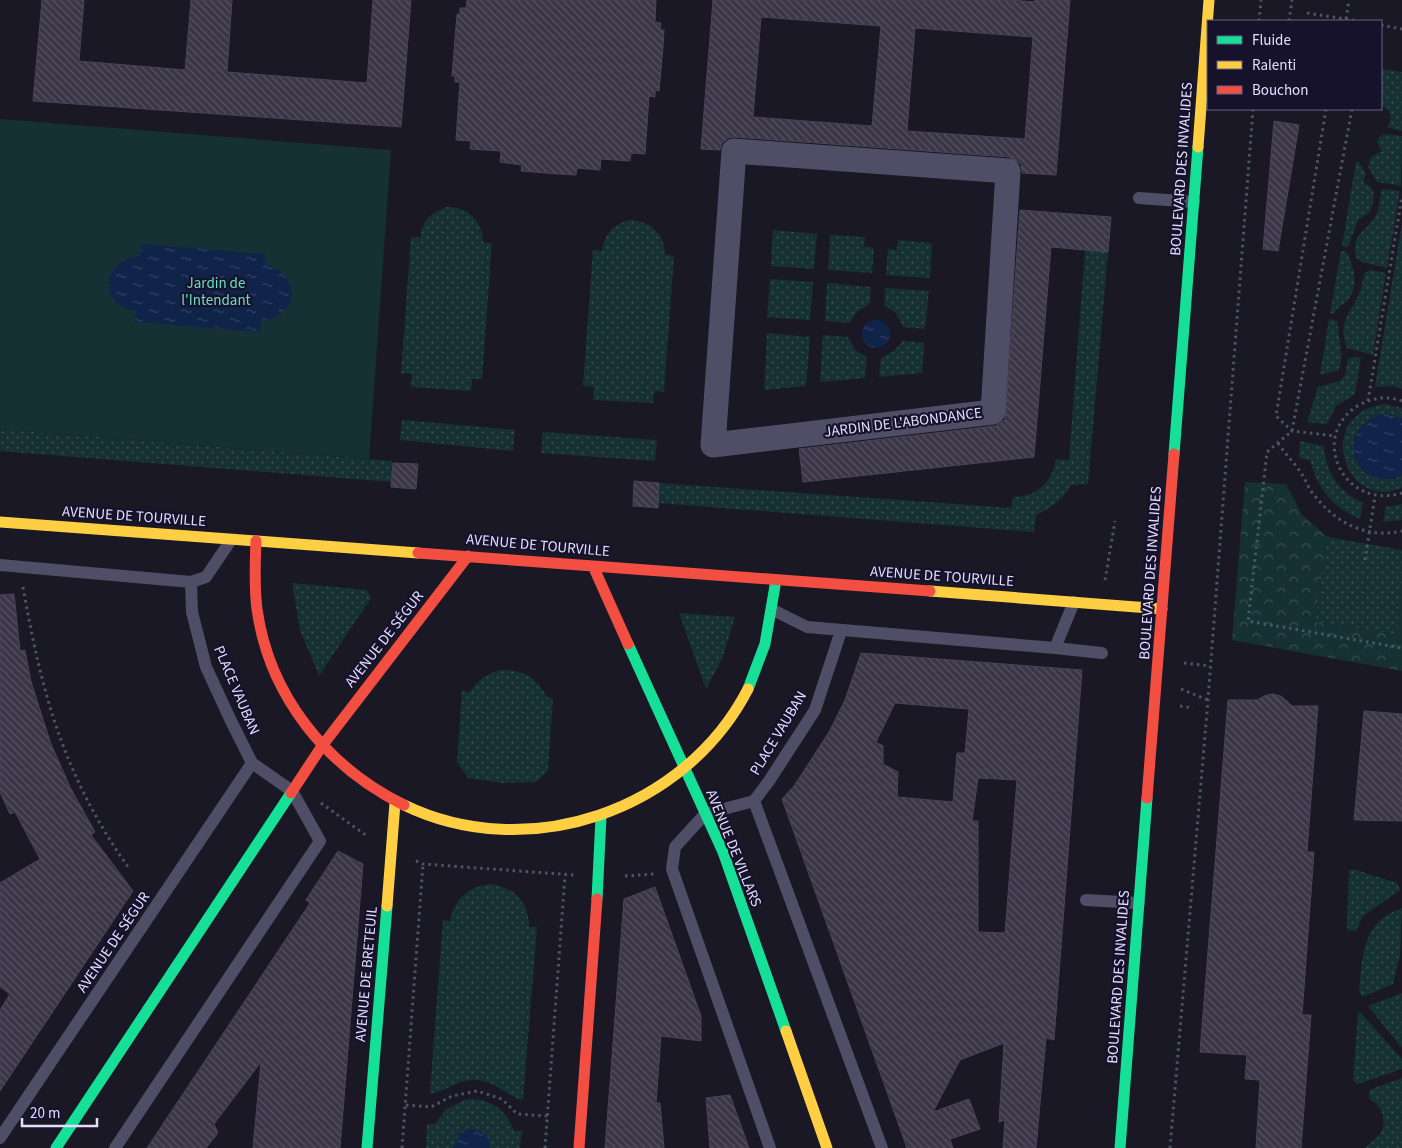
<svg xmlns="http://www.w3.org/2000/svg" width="1402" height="1148" viewBox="0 0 1402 1148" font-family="'Source Sans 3',sans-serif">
<defs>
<pattern id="grass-dots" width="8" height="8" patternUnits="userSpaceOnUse" patternTransform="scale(1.25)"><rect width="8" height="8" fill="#163133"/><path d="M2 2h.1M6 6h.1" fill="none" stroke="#384e52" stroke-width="1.8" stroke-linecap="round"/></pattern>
<pattern id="forest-crowns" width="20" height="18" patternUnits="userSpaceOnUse" patternTransform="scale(1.25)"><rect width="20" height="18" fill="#163133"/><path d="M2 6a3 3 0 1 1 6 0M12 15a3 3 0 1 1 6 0" fill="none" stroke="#384e52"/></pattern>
<pattern id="water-ripples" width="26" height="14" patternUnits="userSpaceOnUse" patternTransform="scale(1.25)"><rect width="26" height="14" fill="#102349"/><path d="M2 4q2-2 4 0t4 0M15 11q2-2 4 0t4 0" fill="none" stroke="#324264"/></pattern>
<pattern id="building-back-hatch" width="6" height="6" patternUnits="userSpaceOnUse" patternTransform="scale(1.25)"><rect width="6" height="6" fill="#3a3646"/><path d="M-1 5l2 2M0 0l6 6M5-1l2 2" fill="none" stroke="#565362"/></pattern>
</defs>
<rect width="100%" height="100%" fill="#1a1825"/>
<!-- grass -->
<path fill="url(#grass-dots)" d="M1381 69 1402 72V131L1387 127C1393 119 1392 108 1381 106Z
M1386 134 1402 136 1401 186 1377 182 1368 167 1371 157 1382 151 1377 142 1380 136Z
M1356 161 1359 162 1366 174 1363 182C1378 189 1374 198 1370 212L1358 220 1348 247 1342 246Z
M1383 189 1400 191 1387 268 1362 262 1356 258C1351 230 1368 233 1377 213 1380 205 1379 197 1383 189Z
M447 207C468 207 483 221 483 242L492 243 482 379H472L471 391 411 387 412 374 401 373 411 237 420 238C422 221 431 212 447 207Z
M629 220C650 221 665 233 665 255L674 256 664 392 654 391 653 403 593 400 594 387 583 386 593 250 602 251C604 234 613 225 629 220Z
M1402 222V389L1393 386 1375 387Z
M773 230 817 234 814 269 771 266Z
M830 235 865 237 864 247 874 248 872 273 828 270Z
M898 240 932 243 930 278 886 275 888 249 897 250Z
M1085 250 1108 252 1088 484 1071 485C1062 500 1052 507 1036 515L1034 532 658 503 659 483 1012 508 1013 497C1038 496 1052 483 1056 459L1069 460Z
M1341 251 1347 252C1354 268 1360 288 1346 302 1341 306 1338 307 1334 313L1330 314Z
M1370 270 1386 273 1373 355 1347 348C1338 325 1347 318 1357 298 1362 290 1362 281 1365 272Z
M770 279 813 282 810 320 767 317Z
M827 283 871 287 870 304 858 311 849 323 825 321Z
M885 288 929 291 925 329 903 327 896 313 884 305Z
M1329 319 1337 321 1342 357 1339 370 1320 375Z
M767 333 810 337 806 386 764 390Z
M823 335 848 337 855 350 867 357 865 378 820 382Z
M903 341 924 343 922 373 879 377 881 358 894 351Z
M1354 357 1361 358 1355 394 1336 406 1327 424 1307 422 1318 387 1340 381 1345 375 1348 359Z
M1386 404 1402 408V419C1380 409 1361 420 1353 442L1394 479 1402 475V488C1343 513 1313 412 1386 404Z
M402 420 515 430 513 451 400 440Z
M0 429 392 461V482L0 451Z
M543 432 657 440 655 461 541 453Z
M1300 441 1324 446C1326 474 1339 491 1363 503L1360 519C1333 508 1317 488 1310 460L1299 458Z
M1402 504V520L1383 522 1386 507Z
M1328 537 1402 550V590L1396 634 1315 622Z
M292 583 367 590 371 598 319 676 300 630Z
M679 613 735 617 722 659 706 689Z
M501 670C524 670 536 677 547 697L553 698 548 770 536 782 502 783 468 778 457 762 462 691 470 692C478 679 487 674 501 670Z
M1349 870H1356L1397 883 1400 890 1363 916 1356 931 1348 930 1347 926Z
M492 884C515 889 529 902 529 927H537L523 1100C508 1098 498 1081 474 1080 457 1079 445 1093 430 1093L443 920 450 921C455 898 469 886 492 884Z
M1402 908 1400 955 1393 984 1362 997 1359 991C1363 956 1361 922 1402 908Z
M1402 993V1048L1368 1006Z
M1360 1012 1402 1059V1069L1358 1084 1353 1081 1358 1014Z
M1402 1078V1148H1365C1369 1143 1376 1140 1380 1134 1388 1121 1382 1105 1369 1099V1090Z
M467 1099C490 1098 506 1109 514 1131H522L520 1148H426L427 1124H435L446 1109Z"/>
<!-- forest -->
<path fill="url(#forest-crowns)" d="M1245 482 1286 484 1302 515 1328 537 1315 622 1396 634 1402 590V671L1232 640Z"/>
<!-- park -->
<path fill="#163133" d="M0 119 391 150 369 459 0 429Z"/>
<!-- water -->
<path fill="url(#water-ripples)" d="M141 244 266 254 265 264C302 275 300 318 261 320L260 332 135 322 136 311C96 304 102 260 140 256Z
M862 334a14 14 0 1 1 28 0a14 14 0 1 1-28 0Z
M1383 414 1393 415 1402 419V475C1356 497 1330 429 1383 414Z
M468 1129C481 1128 490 1135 490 1148H453L459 1135Z"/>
<!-- building -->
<path fill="url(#building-back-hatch)" stroke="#484358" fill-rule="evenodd" d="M42 0H84L79 61 185 70 191 0H232L227 72 367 83 373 0H411L401 127 33 101Z
M467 0H656L655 22 661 23 660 30H664L663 47 659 91 655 90V97L649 96 645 154 631 153 630 161 601 159 600 170 577 168 576 175 559 174 521 171 522 165 500 162 501 151 470 149 471 141 456 140 460 82H455V76H452L457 14 460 15V8H466Z
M713 0H1008L1035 2V0H1070L1056 175 1022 173 1021 164 1009 157 735 137 728 138 722 143 720 150 701 149ZM761 17 881 26 872 126 753 117ZM915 28 1033 37 1025 139 907 131Z
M1274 121 1299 125 1278 251 1263 249Z
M1020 210 1111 217 1108 252 1051 247 1034 457 803 482 799 449 995 426 1005 420Z
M393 463 418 464 416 489 391 487Z
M634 481 659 483 658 508 633 506Z
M14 594 20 651 25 650 31 682 51 744 71 789 95 832 91 835 133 891 0 1091V1010L10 994 0 987V883L40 859 15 812 10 814 0 792V595Z
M861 653 1082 670 1054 1040 1046 1038 1036 1148H1003L1005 1120 999 1122 1004 1043 960 1060 933 1112 969 1099 980 1129 950 1139 953 1148H907L782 799 794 786 829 732 845 700ZM895 703 969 709 965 753H957L953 802 897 797 898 772 883 764V746L876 742ZM978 778 1017 780 1005 933 978 932V821H972Z
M1273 694 1281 696 1292 706H1318L1307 852H1314L1302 1015H1311L1301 1148H1256L1260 1080 1245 1079 1247 1055 1200 1052 1228 700H1257L1266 695Z
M1364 711 1402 714V821L1354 820Z
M338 851 363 864 340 1148H253L261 1062 214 1124 218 1133 206 1148H147L310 903 306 900Z
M655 887 701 1016V1041L661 1036 656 1103H660L664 1148H605L624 899Z
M730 1095 749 1148H710L706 1098Z"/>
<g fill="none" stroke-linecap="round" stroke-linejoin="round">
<!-- path -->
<path stroke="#4a5665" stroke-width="3" stroke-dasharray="2.5 4" stroke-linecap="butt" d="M1307 13 1358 21
M1346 19 1349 0
M1259 21 1261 0
M1289 21 1292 0
M1381 25 1402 29
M1326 109 1276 416 1292 431 1335 436
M1352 109 1292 431 1267 452 1248 621 1402 648
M1368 401 1402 196
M1402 401C1388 396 1375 397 1361 404 1307 433 1342 511 1402 493
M1278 443C1285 454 1294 462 1301 473 1306 480 1309 490 1315 496 1336 523 1367 539 1402 531
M1365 560 1375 496
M1105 580 1115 521
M23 587C42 695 64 776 128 867
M1184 663 1210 666
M1181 689 1208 700
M1180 706 1193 708
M321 803 367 836
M416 861 423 864 574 875
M625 876 654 874
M406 1105 431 1107 452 1096 477 1091 502 1099 517 1114 547 1116
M402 1148 423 864
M545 1148 565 875
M1170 1148 1208 700 1253 109"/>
<!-- lane -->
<path stroke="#504e66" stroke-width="12" d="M1139 198 1194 202
M0 565 191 582 206 577 231 540
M773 610 807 627 1055 648 1074 602
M1055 648 1102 653
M754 801 882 1148
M1086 900 1139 903
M0 1138 252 763
M115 1148 320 841 292 791 252 763 231 721 206 667 192 612 191 582
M770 1148 672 869 675 847 705 814 754 801 769 781 815 710 841 631"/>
<!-- street -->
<path stroke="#504e66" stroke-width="25" d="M734 151 1008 171 993 412 713 445Z"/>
<!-- fast -->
<path stroke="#16e098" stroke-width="11" d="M1174 454 1198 147
M628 644 723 852 786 1031
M748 689 765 644 776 580
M597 899 601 817
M56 1148 291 793
M367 1148 387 906
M1120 1148 1147 798"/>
<!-- slow -->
<path stroke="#ffcf43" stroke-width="11" d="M1198 147 1209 0
M0 522 418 553
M930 591 1162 609
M404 805C528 865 685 811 748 689
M387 906 395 803
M786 1031 827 1148"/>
<!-- jam -->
<path stroke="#f24e42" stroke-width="11" d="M256 541C255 564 254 587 257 609 269 696 327 767 404 805
M418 553 593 566 628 644
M593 566 930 591
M291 793 322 746 468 556
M1147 798 1174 454
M579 1148 597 899"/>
</g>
<g text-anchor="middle" stroke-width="4.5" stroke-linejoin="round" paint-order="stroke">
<!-- street labels -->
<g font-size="15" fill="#e2ddfe" stroke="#17122b">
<text transform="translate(1181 169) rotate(-86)" y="5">BOULEVARD DES INVALIDES</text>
<text transform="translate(903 422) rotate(-7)" y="5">JARDIN DE L'ABONDANCE</text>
<text transform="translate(134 516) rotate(4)" y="5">AVENUE DE TOURVILLE</text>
<text transform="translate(538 545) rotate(5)" y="5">AVENUE DE TOURVILLE</text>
<text transform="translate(1150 573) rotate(-86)" y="5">BOULEVARD DES INVALIDES</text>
<text transform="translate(942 576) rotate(4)" y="5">AVENUE DE TOURVILLE</text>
<text transform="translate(384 639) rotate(-52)" y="5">AVENUE DE SÉGUR</text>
<text transform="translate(237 690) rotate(67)" y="5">PLACE VAUBAN</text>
<text transform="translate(778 733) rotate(-59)" y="5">PLACE VAUBAN</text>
<text transform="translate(734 848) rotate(68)" y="5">AVENUE DE VILLARS</text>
<text transform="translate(113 942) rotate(-56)" y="5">AVENUE DE SÉGUR</text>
<text transform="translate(366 974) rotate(-85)" y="5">AVENUE DE BRETEUIL</text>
<text transform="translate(1118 977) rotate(-86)" y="5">BOULEVARD DES INVALIDES</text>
</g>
<!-- park labels -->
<g font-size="15" fill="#6adec5" stroke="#17122b">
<text x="216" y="288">Jardin de<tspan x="216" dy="17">l'Intendant</tspan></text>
</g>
</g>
<!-- legend -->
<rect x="1207" y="20" width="175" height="90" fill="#17122b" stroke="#68637f"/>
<rect x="1217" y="36" width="25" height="8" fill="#16e098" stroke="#68637f"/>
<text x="1252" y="45" font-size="15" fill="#e2ddfe">Fluide</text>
<rect x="1217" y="61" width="25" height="8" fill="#ffcf43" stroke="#68637f"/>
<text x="1252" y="70" font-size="15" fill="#e2ddfe">Ralenti</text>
<rect x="1217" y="86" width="25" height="8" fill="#f24e42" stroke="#68637f"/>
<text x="1252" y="95" font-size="15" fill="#e2ddfe">Bouchon</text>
<!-- scale -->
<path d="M22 1118v8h75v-8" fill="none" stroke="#e2ddfe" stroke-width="2.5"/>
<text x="30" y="1118" font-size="15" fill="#e2ddfe" stroke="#17122b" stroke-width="4" paint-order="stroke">20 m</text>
</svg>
